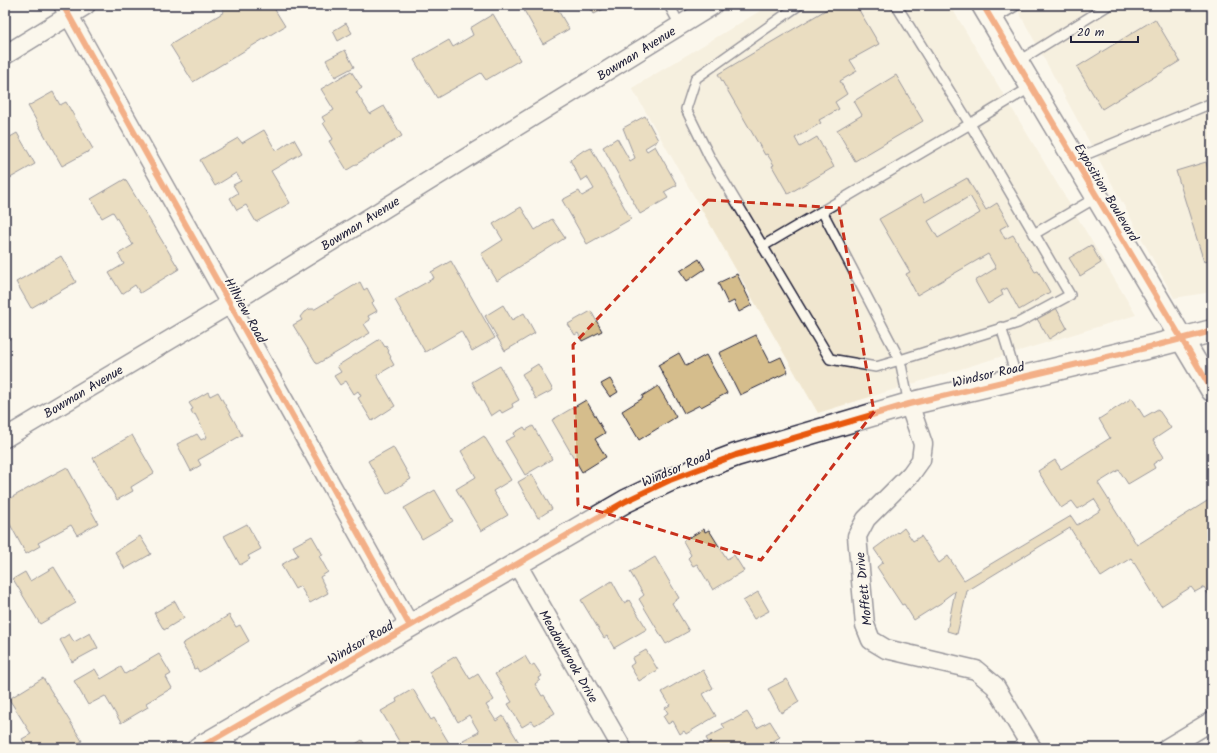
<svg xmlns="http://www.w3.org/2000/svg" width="1217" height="753" viewBox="0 0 1217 753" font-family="Kalam,sans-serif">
<rect width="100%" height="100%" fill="#fbf7ec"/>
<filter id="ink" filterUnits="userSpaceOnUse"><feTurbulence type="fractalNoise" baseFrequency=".025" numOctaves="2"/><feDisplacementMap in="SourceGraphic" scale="8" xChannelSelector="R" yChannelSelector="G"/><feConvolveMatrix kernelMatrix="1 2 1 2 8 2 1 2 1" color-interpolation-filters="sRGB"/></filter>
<g filter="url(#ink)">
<!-- built -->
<path fill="#f0e6cf" d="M770 5H950L1136 315 818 413 632 88Z
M1015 5H1212V292L1174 298Z"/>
<!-- building -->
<path fill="#d5bd8c" stroke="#22223b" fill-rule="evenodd" d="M220 5H272L285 26 193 82 170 45 224 12Z
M521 5H555L569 29 543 44Z
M589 5H612L594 14Z
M834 5H856L879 44 850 60 857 71 840 81 847 94 835 102 839 109 819 120 821 123 795 138 800 147 817 137 834 167 788 194 772 166 774 165 767 154 765 155 718 74Z
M493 14 520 60 486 80 481 73 437 98 414 60 449 40 453 47 473 35 470 28Z
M1155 19 1180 61 1102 109 1077 67Z
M346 23 352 33 338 41 333 31Z
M345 50 354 67 335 77 326 60Z
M351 71 362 88 356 92 370 114 384 106 402 136 347 170 329 141 333 139 323 123 325 122 322 117 334 110 321 89Z
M896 75 923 121 855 161 837 130 862 115 854 101Z
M53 92 60 105 66 102 93 149 62 166 28 106Z
M645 116 658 140 645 148 647 151 655 146 677 185 664 192 668 198 640 214 603 147 617 138 630 161 635 158 623 128Z
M264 130 276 151 294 139 302 153 271 171 290 203 256 222 246 205 237 210 230 198 238 193 233 185 241 181 236 173 215 186 200 160 238 138 242 143Z
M17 133 35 164 5 181V140Z
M591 148 631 219 587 244 562 200 579 191 582 196 594 189 587 177 581 181 570 160 584 150 585 151Z
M1206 162 1210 176 1212 175V260L1204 262 1176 171Z
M967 178 986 210 997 203 1009 224 1000 229 1005 239 1013 235 1035 272 1038 271 1050 292 1019 310 1007 288 1001 291 1003 295 988 304 975 281 996 268 988 254 917 295 906 274 910 272 879 219 921 195 925 202ZM970 196 980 213 938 238 928 221Z
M125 179 179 269 140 293 135 285 122 294 109 273 124 264 118 254 133 245 113 212 102 218 91 199Z
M521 207 535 230 552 219 565 238 497 281 481 254 503 240 493 224Z
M1091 245 1101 263 1080 276 1069 258Z
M61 256 76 282 31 308 16 282Z
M699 259 705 269 687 281 680 271Z
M451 261 495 338 472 351 461 331 425 352 395 300 434 278 431 272Z
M737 274 752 305 739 312 734 301 728 304 718 283Z
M360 282 364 290 367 288 374 301 372 303 377 311 368 316 370 320 364 324 370 333 317 364 293 325 302 320 300 317 304 312 310 309H315Z
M503 305 512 320 524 313 535 333 505 351 485 316Z
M1055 306 1067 328 1049 339 1036 317Z
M591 311 602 331 582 341 578 333 575 335 568 324Z
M5 322H6L10 339 5 341Z
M756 335 770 362 781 357 788 372 740 395 719 353Z
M380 339 385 347 386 346 389 351 388 352 391 357 390 358 394 365 377 375 395 406 372 421 358 398 361 396 358 391 354 394 346 381 340 385 334 376 341 372 337 366Z
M679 353 686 366 706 355 727 393 701 407 700 405 684 413 658 365Z
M538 364 553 390 536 399 522 374Z
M500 366 519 400 512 404 513 407 502 413 500 410 491 416 472 382Z
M610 379 618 392 610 397 601 384Z
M658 386 676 417 639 440 622 411 643 398 642 396Z
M208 392 210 396 218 392 242 435 198 460 201 465 191 471 177 444 197 434 201 440 207 437 195 414 193 415 191 410 193 409 189 403Z
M1132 398 1144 417 1158 409 1171 428 1153 440 1164 457 1153 464 1155 468 1128 484 1119 470 1098 483 1137 545 1212 498V600L1204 587 1195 592 1191 587 1161 606 1131 558 1101 577 1070 528 967 591 957 634 947 631 955 591 943 600 944 601 914 620 904 604 902 605 877 567 883 562 874 549 897 532 898 533 904 528 913 541 921 536 939 563 948 556 964 580 1071 516 1077 525 1101 510 1094 499 1078 509 1072 501 1061 508 1038 471 1055 460 1061 469 1110 438 1099 419Z
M586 400 605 433 595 439 606 457 582 472 552 420Z
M533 426 552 459 525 475 505 441 515 436 514 433 524 427 526 430Z
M132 435 154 473 131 487 133 491 117 500 93 458Z
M484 436 511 480 493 491 508 515 481 531 456 489 476 477 461 451Z
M393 447 411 479 387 494 368 461Z
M67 467 98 523 77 535 71 525 38 543 40 546 26 554 5 515V501Z
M532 474 552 509 538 518 518 482Z
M435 490 453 521 422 539 404 508Z
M247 524 261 549 248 556 250 559 240 565 224 536Z
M704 529 705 532 709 530 727 559 734 555 744 571 713 590 697 564 693 566 688 558 691 555 683 541Z
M140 536 151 554 125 569 115 552Z
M312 536 323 555 319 556 328 572 320 577 328 593 310 603 300 586 295 589 281 565 298 555 293 546Z
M655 557 679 598 672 603 689 631 666 644 639 599 644 595 630 572Z
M54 567 76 603 40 624 13 579 25 572 30 581Z
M612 581 624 603 629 600 647 629 614 648 607 636 604 638 581 600Z
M758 592 769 611 754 619 743 601Z
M175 601 184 618 164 630 154 613Z
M229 615 236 627 240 625 249 641 199 672 197 668 194 669 192 664 193 663 182 644Z
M90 633 98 648 72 662 60 640 69 634 74 642Z
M646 650 658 670 639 681 630 666 634 663 632 658Z
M159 654 171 674 166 677 172 688 146 703 148 707 121 723 105 696 88 705 74 681 95 669 101 679 121 667 125 674Z
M456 656 470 679 478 674 494 700 486 705 496 721 503 716 520 744 514 748H468L463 740 479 732 469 715 458 722 429 672Z
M525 656 531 666 534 664 542 676 539 678 540 680 535 684 542 696 544 695 555 713 535 725 532 721 522 727 508 704 512 702 495 674Z
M703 670 713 688 703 694 716 716 686 734 684 731 680 734 673 721 668 724 663 716 668 713 665 708 670 705 662 692 691 675 693 674 694 675Z
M43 678 82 741 70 748H27L22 739 31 734 9 699Z
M787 679 799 702 781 713 768 689Z
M413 689 431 720 434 718 452 748H403L381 711 397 702 396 699Z
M747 712 757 728 770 721 780 737 762 748H702V747L709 743 706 738 725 728 722 724 732 719 733 720Z
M362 740 367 748H349Z"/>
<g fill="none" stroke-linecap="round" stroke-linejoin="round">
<!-- lane casing -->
<g stroke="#22223b" stroke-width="12">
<path id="lane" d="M669 5 680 25
M799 5 696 78 686 109 710 158 830 359 876 367 900 360 909 404
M896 5 970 124 1031 87
M992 20 1017 5
M1017 62 1109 5
M1075 159 1212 103
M1034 234 1097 197
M763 246 970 124 1070 295 1018 323 900 360 822 211
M1001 327 1017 379"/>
</g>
<!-- street casing -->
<g stroke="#22223b" stroke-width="21">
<path id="street" d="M63 5 410 626
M5 55 86 5
M909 404 923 444 921 460 911 474 866 519 857 536 865 625 871 640 886 649 976 670 995 686 1032 748
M5 438 230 304 713 5
M517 564 622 748
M221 735 229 748
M1167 748 1212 721"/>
</g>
<!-- secondary casing -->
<g stroke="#22223b" stroke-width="25">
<path id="secondary" d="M983 5 1212 390
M199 748 626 501 670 480 736 455 909 404 1158 345 1212 331"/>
</g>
<!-- lane -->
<use href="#lane" stroke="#fbf7ec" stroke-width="9"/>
<!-- street -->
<use href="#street" stroke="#fbf7ec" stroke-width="18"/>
<!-- secondary -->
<use href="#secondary" stroke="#fbf7ec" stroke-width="22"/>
<!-- cycleway casing -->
<g stroke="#fbf7ec" stroke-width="8">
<path id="cycleway" d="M63 5 410 626
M983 5 1212 390
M199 748 626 501 670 480 736 455 909 404 1158 345 1212 331"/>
</g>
<!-- cycleway -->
<use href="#cycleway" stroke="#e8590c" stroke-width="6"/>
</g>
</g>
<!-- marked area -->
<path d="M0 0H1217V753H0ZM708 200 839 208 874 412 761 560 578 505 573 345Z" fill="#fbf7ec" fill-opacity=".55" fill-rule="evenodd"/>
<path fill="none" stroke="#c8321e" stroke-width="3" stroke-dasharray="8 5" stroke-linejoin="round" d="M708 200 839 208 874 412 761 560 578 505 573 345Z"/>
<g text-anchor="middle" stroke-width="3.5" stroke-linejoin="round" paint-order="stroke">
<!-- street labels -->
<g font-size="13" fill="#22223b" stroke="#fbf7ec">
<text transform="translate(636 53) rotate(-32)" y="5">Bowman Avenue</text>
<text transform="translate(1107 192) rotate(59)" y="5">Exposition Boulevard</text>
<text transform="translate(360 223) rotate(-32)" y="5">Bowman Avenue</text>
<text transform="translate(246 310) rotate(61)" y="5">Hillview Road</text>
<text transform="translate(988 374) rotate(-13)" y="5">Windsor Road</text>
<text transform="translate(83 391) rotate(-31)" y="5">Bowman Avenue</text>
<text transform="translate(676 468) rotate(-23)" y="5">Windsor Road</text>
<text transform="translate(863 589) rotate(-96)" y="5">Moffett Drive</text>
<text transform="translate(360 642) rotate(-30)" y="5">Windsor Road</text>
<text transform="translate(569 656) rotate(60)" y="5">Meadowbrook Drive</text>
</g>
</g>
<!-- margin -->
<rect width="1217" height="753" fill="none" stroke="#fbf7ec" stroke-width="20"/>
<rect x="10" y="10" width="1197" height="733" fill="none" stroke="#22223b" stroke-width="1.5" filter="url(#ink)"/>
<!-- scale -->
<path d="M1071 36v6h67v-6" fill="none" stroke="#22223b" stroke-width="2"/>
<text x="1077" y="36" font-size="12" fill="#22223b" stroke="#fbf7ec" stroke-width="3" paint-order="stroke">20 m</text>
</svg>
